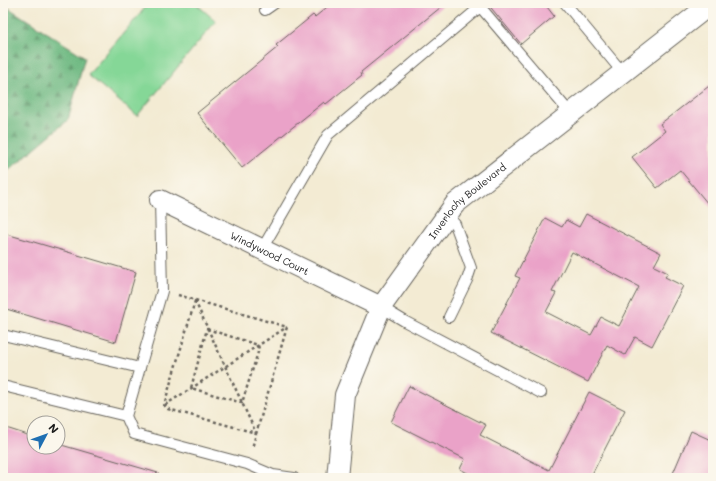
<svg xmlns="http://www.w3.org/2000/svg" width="716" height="481" viewBox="0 0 716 481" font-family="Mali,sans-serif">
<defs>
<pattern id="forest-firs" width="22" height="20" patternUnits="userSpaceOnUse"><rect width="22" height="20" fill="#6cb880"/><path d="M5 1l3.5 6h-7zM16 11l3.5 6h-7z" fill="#589568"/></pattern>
</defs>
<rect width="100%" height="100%" fill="#fbf7ec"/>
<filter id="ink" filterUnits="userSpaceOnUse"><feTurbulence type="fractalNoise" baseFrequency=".025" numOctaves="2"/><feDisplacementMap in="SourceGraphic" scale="8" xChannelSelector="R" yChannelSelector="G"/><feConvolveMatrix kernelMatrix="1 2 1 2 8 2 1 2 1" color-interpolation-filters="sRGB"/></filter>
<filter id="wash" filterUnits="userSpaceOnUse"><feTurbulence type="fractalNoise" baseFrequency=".012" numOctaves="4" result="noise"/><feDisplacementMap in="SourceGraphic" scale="16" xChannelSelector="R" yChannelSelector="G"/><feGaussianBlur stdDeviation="0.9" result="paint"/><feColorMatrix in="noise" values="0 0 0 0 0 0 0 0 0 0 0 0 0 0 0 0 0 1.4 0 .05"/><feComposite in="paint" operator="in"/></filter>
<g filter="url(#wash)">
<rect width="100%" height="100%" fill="#f3ebd3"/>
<!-- forest -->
<path fill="url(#forest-firs)" stroke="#446a4e" d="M3 3H10L7 7 85 57 68 120 3 175Z"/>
<!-- pitch -->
<path fill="#85d797" stroke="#507a5a" d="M149 3H195L216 21 137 116 88 75Z"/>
<g id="blocks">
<!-- building -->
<path fill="#eaa2c8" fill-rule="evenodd" d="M332 3H446L361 72 362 75 326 104 324 102 242 168 197 113 278 47 276 45 313 15 315 17Z
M487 3H544L554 16 521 44Z
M713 83V210L680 170 657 188 632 157 665 131 660 124Z
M586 214 661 253 654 266 668 273 665 277 683 286 652 346 635 337 625 355 607 345 588 382 491 333 520 278 515 276 545 218 562 227 566 220 579 227ZM572 252 639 287 619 326 601 317 591 335 546 312 556 293 552 292Z
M3 233 136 272 116 342 3 308Z
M409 386 486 425 480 435 549 470 589 392 625 410 590 478H477L460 469 465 459 391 422Z
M3 427 34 437V447H58V444L158 473V478H3Z
M691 431 713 441V478H671Z"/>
</g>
</g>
<g filter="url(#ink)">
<use href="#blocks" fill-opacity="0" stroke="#67645c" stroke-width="1"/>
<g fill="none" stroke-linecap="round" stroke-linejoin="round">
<!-- lane casing -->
<g stroke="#67645c" stroke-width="12">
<path id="lane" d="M477 3 571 114
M565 3 623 73
M265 10 275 3
M447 215 455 224 471 268 467 280 449 317
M262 249 328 135 480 7
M381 307 406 322 541 393
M3 335 140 368
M3 386 126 416 134 434 247 464 273 475 294 478
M126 416 162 291 160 200"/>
</g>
<!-- street casing -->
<g stroke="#67645c" stroke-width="22">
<g id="street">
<path id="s1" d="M160 200 381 307"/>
<path id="s2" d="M337 478 345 395 381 307 455 204 712 3"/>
</g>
</g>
<!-- path -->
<path stroke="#67645c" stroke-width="2.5" stroke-dasharray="3 3" stroke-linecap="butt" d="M178 295 287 327 252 448
M195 301 256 433 168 409 164 405Z
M207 329 258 345 259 349 242 403 191 388Z
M165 405 287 327"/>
<!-- lane -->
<use href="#lane" stroke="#fff" stroke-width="10"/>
<!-- street -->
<use href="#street" stroke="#fff" stroke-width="20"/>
</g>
</g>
<g text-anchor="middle" stroke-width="3" stroke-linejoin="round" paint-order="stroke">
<!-- street labels -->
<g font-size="10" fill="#1c1c1c" stroke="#fbf7ec">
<text dy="4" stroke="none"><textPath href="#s2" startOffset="316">Inverlochy Boulevard</textPath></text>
<text dy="4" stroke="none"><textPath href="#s1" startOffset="122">Windywood Court</textPath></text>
</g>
</g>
<!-- margin -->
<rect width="716" height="481" fill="none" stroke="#fbf7ec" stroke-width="16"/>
<!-- north arrow -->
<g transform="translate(46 435) rotate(49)"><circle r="19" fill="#fbf7ec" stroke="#a29f99"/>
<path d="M0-3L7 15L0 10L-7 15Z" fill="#1f6fb2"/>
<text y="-6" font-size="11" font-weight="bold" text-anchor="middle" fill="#1c1c1c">N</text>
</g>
</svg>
